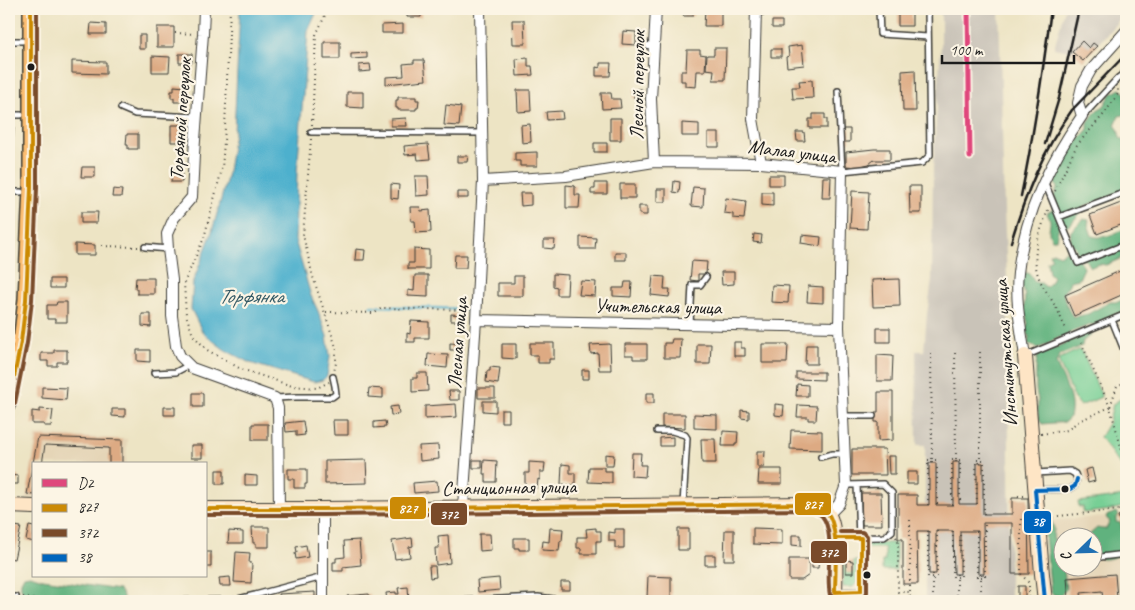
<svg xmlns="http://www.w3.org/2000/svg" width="1135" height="610" viewBox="0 0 1135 610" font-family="Caveat,sans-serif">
<rect width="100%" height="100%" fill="#fcf5e5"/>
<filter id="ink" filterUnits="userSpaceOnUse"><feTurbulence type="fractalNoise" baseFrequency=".02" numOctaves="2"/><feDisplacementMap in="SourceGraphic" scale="10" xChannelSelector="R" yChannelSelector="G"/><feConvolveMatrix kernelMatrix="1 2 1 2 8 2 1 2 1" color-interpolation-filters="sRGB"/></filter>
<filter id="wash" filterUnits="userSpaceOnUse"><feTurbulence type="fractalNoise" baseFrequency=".0096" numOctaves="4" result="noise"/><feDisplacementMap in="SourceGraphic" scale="20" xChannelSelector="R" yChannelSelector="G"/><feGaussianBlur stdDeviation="1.12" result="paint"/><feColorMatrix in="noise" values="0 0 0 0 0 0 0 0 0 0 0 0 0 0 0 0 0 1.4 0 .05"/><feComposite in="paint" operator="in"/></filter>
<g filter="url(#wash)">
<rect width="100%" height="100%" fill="#ede4c4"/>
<!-- built -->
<path fill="#e5d5b7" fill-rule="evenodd" d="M36 435 127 439 126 464H34V499H26Z
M1112 516 1126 550V601H1054L1048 586 1046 521ZM1062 538H1092V568H1062Z"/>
<!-- industrial -->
<path fill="#c9c3b8" d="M941 9H999L1004 209 1008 301 1010 601H925V445H917L916 351H924L927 314 932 280 933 168 941 45Z
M1065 9H1126V12L1083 61 1071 51 1054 48Z"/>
<!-- green -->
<path fill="#77cf95" stroke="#4a7658" d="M1078 350H1080L1082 352 1101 394V397L1099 398 1080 406 1076 401 1059 363V359Z
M1126 395V423L1121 426 1126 425V440L1121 427H1120L1126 456V478L1123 469 1100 437 1109 422 1113 404Z
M1126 496V506L1111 510 1083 513V507H1079L1078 502Z
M864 543H896V570H882V561H885V548H864Z
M843 560H846L847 573H853V561H857V583L853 587H843Z"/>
<!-- forest -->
<path fill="#61b27e" stroke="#3e674d" d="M1120 89 1126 94V112L1124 115 1119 116 1115 125 1118 129 1120 138 1126 141V191L1084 206C1081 214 1075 218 1070 225L1059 226 1056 239H1052C1046 230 1051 228 1050 220 1049 218 1048 215 1047 213L1057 207 1054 196 1057 188 1055 183 1059 165 1066 160 1067 153 1088 129V122L1097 110 1104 106 1111 94Z
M1083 219 1089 220 1088 224 1092 236C1103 240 1116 233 1126 228V259L1122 258 1106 265 1099 264 1091 267 1086 260 1080 259 1075 247 1070 242 1071 231Z
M1066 251 1081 262 1084 268 1079 279 1070 281C1069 286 1066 288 1064 292 1062 297 1070 314 1074 318L1079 316 1088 314 1110 302H1118L1126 298V309L1122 312 1115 314 1097 324 1091 325 1071 332 1066 336 1058 338 1044 346 1038 348 1028 344 1029 336 1026 329 1028 324 1024 308 1025 296 1023 289 1019 284 1020 275 1024 272 1030 274 1035 282 1041 283 1046 287 1050 283 1053 277 1049 273 1047 262 1052 258 1049 254 1053 252 1059 255Z
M1088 332 1091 335 1083 341 1082 346 1060 355 1056 363C1063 380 1075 398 1070 417L1065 422 1042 424C1036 416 1038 410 1038 401 1038 397 1036 393 1036 389 1036 378 1035 365 1038 353L1047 351 1077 338 1082 333Z
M1117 512 1119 516 1116 518V522L1121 523 1122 534H1125L1126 536V549C1120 556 1110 560 1101 559L1098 554 1093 552 1092 538H1062V568H1071L1064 569 1066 589 1062 594 1057 596 1051 593 1044 526 1046 521 1051 520 1054 528 1053 539 1058 540C1066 533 1071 536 1079 532L1089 535 1097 528 1102 529H1106L1110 521 1107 519 1106 516Z
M30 575 43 579 119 590 123 596V601H64L26 594 21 589V582L24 576Z"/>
<!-- water -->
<path fill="#4eb0cd" stroke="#356674" d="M240 9H318L308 31 297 172 295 240 311 296 318 311 327 336 330 356 327 376 323 380 314 382 250 363 225 350 203 333 191 309 193 282 211 235 227 178 234 133Z"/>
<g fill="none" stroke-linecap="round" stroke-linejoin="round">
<!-- stream -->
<path stroke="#4eb0cd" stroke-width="2.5" d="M370 306 467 309"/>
</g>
<g id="blocks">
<!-- building -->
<path fill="#ddaa83" d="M169 9H186V13H169Z
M407 9H421V17H407Z
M683 9H693V16H683Z
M705 9H721V26H704Z
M786 9H806V14L787 15Z
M898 9H912V26H898Z
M512 20H524L525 44H513Z
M772 21H782V28H772Z
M91 23 106 24V34H90Z
M403 24V33H382V25Z
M157 27H174V47H157Z
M623 31 636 32V45L622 44Z
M139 35H145V49H139Z
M1082 41 1089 48 1093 43 1097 46 1083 61 1072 52Z
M324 42H340V59H324Z
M802 45 804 65 787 67 786 57 789 56 788 47Z
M714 48H726L725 80H713L714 70 706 69 707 55H714Z
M771 49H781V57H771Z
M687 50H700V54L706 55 705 71H697L696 87 685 86V81H681V71H686Z
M367 53V58L351 59V54Z
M179 54H192V63H179Z
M152 56 170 57 169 72H152Z
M528 58V66H532L533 75 517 76 516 59Z
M414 60H424L426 80 386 84V77L404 76 403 64 414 63Z
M72 61 106 62V74L72 73Z
M600 63H611L610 76H596V67L600 68Z
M370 64 371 71 359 72V65Z
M915 70 916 111H903L902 71Z
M812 80 813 98 793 99 792 87H800L799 81Z
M174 86 185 87V102H174V98H171V91H174Z
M634 89H642V98H634Z
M517 90H530L531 111 518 112Z
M347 92H363V108L347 107Z
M601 93H611L612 99H620L621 108 602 109Z
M398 97H416V100H419L418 108H416V110H398V108H396V100H398Z
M446 105 461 107 459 126 444 125Z
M562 111 563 119 547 120 546 112Z
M813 114H825V119H827V128H809V119H813Z
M406 118 407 126H391V119Z
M610 118H621V140H610Z
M682 123 699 124V136H682Z
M530 124 531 142 522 143 521 125Z
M171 125H182V142H171Z
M842 129H850V142H843Z
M796 132H804L805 141H797Z
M708 133H719V147H708Z
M127 134H138V149H128V145H126Z
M594 143H607V152H594Z
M428 144 430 159 418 160 417 154 405 155 404 146Z
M874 149H890V160H874L869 164 857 167 846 166V152Z
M537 152V166H520V161H515V153Z
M457 156H468L467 162H457Z
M172 166H182V182H171Z
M82 167H95V177H81Z
M769 175H784V185H769Z
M415 176H428L429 195 416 196Z
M823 177H831L830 198H822Z
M674 181 680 182 679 193 673 192Z
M595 183H607V194H591V189H595Z
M391 184 399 185 398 199 391 198Z
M620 184H635V198H620Z
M566 185 575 186V195H580L579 208H566Z
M909 186H921V213H910Z
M693 187 704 188 703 207 691 206Z
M113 189 122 190 121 197H112Z
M657 189H666V202H657Z
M852 191 869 192 867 229 850 228Z
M457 192H468V198H457Z
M762 192H773V206L762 205Z
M520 193H531V205L521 206Z
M726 198 746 201 744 219 733 218V214L724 213Z
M1126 201V223L1097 234 1090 215Z
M639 206H647V215H641V214H639Z
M410 207H420L421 211 430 210 431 232 416 233 415 221H411Z
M81 212H98L97 223H81Z
M754 234 762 235 761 243 753 242Z
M802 235 821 237 820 246 801 243Z
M580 237 596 238 595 249H580Z
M544 240H555L554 249 544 248Z
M75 244 95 245V255H75Z
M356 249 365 250 364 260H355Z
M414 249 429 250V269H408V263H414Z
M615 252H626V260H615Z
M455 255H467L466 268H454Z
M692 261 707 262 706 274H698V281L690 280Z
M1120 271 1126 285V293L1074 316 1065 295Z
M721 272H734V284L722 285Z
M553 274 568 275 567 295H557V287L553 286Z
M415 275H428V297L408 296V290L414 291Z
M514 276H523V296H498V283H514Z
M653 276 665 277 664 289H670L669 297 651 295Z
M136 278H154V294H137V289H135Z
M50 279H64V288H50Z
M899 279 900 306 873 307 872 280Z
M581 281 596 282 595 296 579 295Z
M625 282H632L631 297 613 296V288H624Z
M772 285 789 286 788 303 771 302Z
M808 286 823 287V303L807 302Z
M57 302H67V322H55V319H47V305H56Z
M142 314H151V327L142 326Z
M451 314 462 315V321H451Z
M411 321 429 322V338H415V342H407V333L410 334Z
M877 328H890V342H877Z
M672 339H681L680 358H664V343H671Z
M734 342H741V348H745V356H734Z
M450 343 461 344V350H450Z
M530 343H554V359H549V363H538V355H530Z
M502 344H516V359L502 358Z
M610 344 611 370H599L598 353 591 354 590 345Z
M625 344H647V359H633V355H625Z
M697 344H711L710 364H697Z
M762 344H788L787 363H762Z
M806 345H817V364H805Z
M54 350H67V362H57V366H48V361H41V353H54Z
M137 350H150V362L137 361Z
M428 354 448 355 447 368 427 366Z
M877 355 893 356 892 381H877Z
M490 367 500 368 498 384 486 382 487 371H490Z
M582 370H589V379H582Z
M796 372H824V380L796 379Z
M417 373H427L428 391 412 392V378H417Z
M797 384 808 385V396H796Z
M42 387 67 388 66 400 42 398Z
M369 388 383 389V398L368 397Z
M478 388H495V398H478Z
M449 391H459V400H450Z
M878 392H893V440L878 441V422H875V412H878Z
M193 393H203V407H193Z
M646 393H654V403H646Z
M483 401H496V412L483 411Z
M456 404 457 417 425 419V406Z
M775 404 784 405 783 416 775 415Z
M798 405 817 406 816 420H808V417H797Z
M398 406 399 414 391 415 390 407Z
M164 407H175V415H164Z
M40 409 53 410 51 426H44V424H32V411L40 412Z
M112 409H125V417L112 416Z
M501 410H509V422H501Z
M741 410 749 411V419L741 418Z
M662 414H685V428L662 427Z
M694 414 717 415V429L694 428Z
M333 420H348V435H334Z
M303 421 305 435 296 436V431L286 432 285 423Z
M385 421 386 427 374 428V422Z
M252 424H268V440H252Z
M791 430 822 431V450L790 449Z
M723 431 738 432 737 444H735V446H722Z
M38 437 122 440V464H109V448L45 445 42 464H34V495L27 494Z
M673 437V446H660V438Z
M701 439H715L716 463H702Z
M191 445H202V458H191Z
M438 445 439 459 420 461 419 446Z
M852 449H885L886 475H852Z
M757 451H765L764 467H757Z
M632 453H641L640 465H646L645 477 631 476Z
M605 454 614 455 613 466H605Z
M888 456H895V474H889Z
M366 460 367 483 325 484V461Z
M473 460H482V468H473Z
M484 460 497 461 496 482H486V474H483Z
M529 462 545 463 544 472H540V480L538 479 537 488H525V473H529Z
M953 462H959V504H977V463H983V514H1012V498H1028L1029 574H1012V523H983L984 574H978V531H960V574H954L953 531H936V574H929V531H917L918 584H903V539H898V495H917V505H929V463H936V505H953Z
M562 464 570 465V473H575V485L561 484Z
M589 467H604V471H612V483L588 482Z
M1092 468 1095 481 1088 483 1085 470Z
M288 469H307V484H305V488H294V479H288Z
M759 469H782V484H758Z
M216 470H224V484H216Z
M907 472H917V484H907Z
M9 475 18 476V484H9Z
M245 475 257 476V485H245Z
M437 481 438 491 414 493 413 483Z
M861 493H881L882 525H862Z
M1126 513V524L1122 526 1118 516Z
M9 525 21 527 14 559 9 558Z
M29 526 34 527V542L26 540Z
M252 527H269V547H256V543H253Z
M550 528 563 529 562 541H560L559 551 542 550 543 541 549 542Z
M596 528V531H601V541H596V554H581V548H577V537H587L586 529Z
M753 528 782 529V545L753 544Z
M615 529H624V548H615V541H609V532L615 533Z
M678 529H689V550H678Z
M725 530H734V560H724Z
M229 531 243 532V543H228Z
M479 534H490L491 550 480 551Z
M448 535 450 563 436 565 435 548H439L438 536Z
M792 535H801V546L792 545Z
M412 538 413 546 409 547 410 557 395 559 392 541Z
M514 538H529V550H519V548H514Z
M359 540 361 565 343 567V571H333V562H336V558L345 557 344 541Z
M306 545 308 557 296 559 295 553 297 552 296 547Z
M206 552H211V567H206Z
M236 552 250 553 249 563H252L251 583 234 582Z
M705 555H715V565H705Z
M812 558 819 559 818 568H812Z
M789 559H809V575L802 580H789Z
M846 560 853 561V573H846Z
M429 566H435L436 577 430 578Z
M1115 574 1117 598 1108 599 1109 601H1103L1102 591 1081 593 1082 601H1069L1067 578Z
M648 576 671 577V598H665V601H655V598H647Z
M230 577 231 586H220L219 578Z
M499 578 500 590 478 592 477 580Z
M561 582H570V590H561Z
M1018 586H1025V601H1018Z
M408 587 409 601H387L386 593 396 592V594H399L398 588Z
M315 592V601H280L279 594Z
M369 594 370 601H347V596Z"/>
</g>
</g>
<g filter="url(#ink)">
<use href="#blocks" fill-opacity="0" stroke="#3b3a35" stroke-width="1"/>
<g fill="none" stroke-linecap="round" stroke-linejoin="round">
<!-- lane casing -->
<g stroke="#3b3a35" stroke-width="8">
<path id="lane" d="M879 9 880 34 928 37
M756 12 784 11
M9 41H22
M641 45 655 46
M838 91 842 171 922 163 930 155 928 9
M121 108 135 114 197 117
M9 115H21
M1083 116 1118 78 1126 72
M311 132 482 133
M9 161 11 115
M1045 183 1078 263 1124 245 1126 250
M9 187 13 192H21
M1059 217 1126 192
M145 247 168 249
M1112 320 1126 355
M690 324 692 285H700L706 277
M1025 356 1126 314
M154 373 176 372 189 365
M276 398 296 397H332L336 394 335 386 333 377
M843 416H873
M657 431H672L685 435 687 438 683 505
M821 457 832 454H844
M1036 473 1070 471 1075 474 1077 479 1075 486 1070 489 1036 490
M857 485 859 538
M835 538 884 537 892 531V493L883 484 846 485
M1092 558 1126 554
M835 592 861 591V538
M15 601 16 597
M171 601 234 600 255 595 323 577
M461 601 538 597 568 601"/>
</g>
<!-- street casing -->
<g stroke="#3b3a35" stroke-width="12">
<path id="street" d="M204 9 203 34 194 154 192 197 174 218 167 234 168 249 172 280V316L176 346 180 356 192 368 275 398 278 408 279 509
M756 9 753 119 761 163
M654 162 651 99 656 9
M483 181 566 176 654 162 761 163 842 171 839 327 846 485 839 504 829 514
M476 320 839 327
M9 340H12
M1025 356C1021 330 1015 300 1018 273 1024 216 1049 163 1082 116L1078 103 1082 86 1091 70 1126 31
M463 507 476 320 483 181 480 9
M323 509V601"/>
</g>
<!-- secondary casing -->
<g stroke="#3b3a35" stroke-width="16">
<path id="secondary" d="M1025 356 1042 574 1045 601
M9 506 34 507
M206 509H323L812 504C819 506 824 508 828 514 838 528 835 582 835 601"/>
</g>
<!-- primary casing -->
<g stroke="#3b3a35" stroke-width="18">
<path id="primary" d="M9 402 21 342 26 300 31 188V9"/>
</g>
<!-- path -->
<path stroke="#3b3a35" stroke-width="2" stroke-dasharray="1 4" stroke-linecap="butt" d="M230 9 225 127 222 169 204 238 184 283 186 315 193 335 207 350 241 369 292 386 317 388 329 382
M175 33 194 34
M312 125 316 35 328 9
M311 139 303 235 313 277 336 347V363L334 372
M1055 191 1077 145 1104 114 1118 94V88
M1048 210C1040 231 1030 256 1039 278 1043 288 1050 296 1055 306 1060 313 1062 323 1067 330
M102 246 139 247
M326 312 375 313 382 308 467 310
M1126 382 1117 386 1110 407 1126 465
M1041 434 1068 430 1077 422 1110 407 1080 340
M932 462V460H937V505
M956 462V460H960V504
M980 463V460H984V514
M1018 496H1025
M977 504 976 460H980V348
M928 505V460H932L931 349
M952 505V460H956L955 349
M1048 517 1120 510 1126 508
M1021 519V574L1029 583V601
M928 531V577H937V531
M953 531V577H961L960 531
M977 531V577H985V523
M896 537 898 541V592H910
M933 574V601
M957 574V601
M981 574V601
M23 597 40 601
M909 601 910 592V519"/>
<!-- lane -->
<use href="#lane" stroke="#fff" stroke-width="5"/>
<!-- street -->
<use href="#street" stroke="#fff" stroke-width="10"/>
<!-- secondary -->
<use href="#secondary" stroke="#fee5c5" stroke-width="14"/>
<!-- primary -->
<use href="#primary" stroke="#fcbd6f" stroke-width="15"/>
<!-- rail -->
<path stroke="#1c1c1c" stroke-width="2.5" d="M1045 144 1059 98 1079 9
M1021 196C1034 134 1043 71 1051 9
M1011 242C1026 193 1042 152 1072 110L1126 54"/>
<!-- bus-1 casing -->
<g stroke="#fcf5e5" stroke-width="8">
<path id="bus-1" d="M9 402 21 342 26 300 31 188V9
M206 509H323L812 504C817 506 822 507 826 511 840 526 835 572 835 592L861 591V538H835"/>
</g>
<!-- bus-2 casing -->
<g stroke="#fcf5e5" stroke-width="8">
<path id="bus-2" d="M15 403 27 343 32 300 37 188V9
M206 515H323L811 510C815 512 819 513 822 516 836 533 825 574 830 595L835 598 863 597 866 595 867 592V536L865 534 862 532H840"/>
</g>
<!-- bus-3 casing -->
<g stroke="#fcf5e5" stroke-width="8">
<path id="bus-3" d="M1045 601 1035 490 1070 489 1075 486 1077 479"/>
</g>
<!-- bus-1 -->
<use href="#bus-1" stroke="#cb8a06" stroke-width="4"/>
<!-- bus-2 -->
<use href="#bus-2" stroke="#7a4b2a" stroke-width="4"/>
<!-- bus-3 -->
<use href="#bus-3" stroke="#0065bd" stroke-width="4"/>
<!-- rail-1 casing -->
<g stroke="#fcf5e5" stroke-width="9">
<path id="rail-1" d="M968 9 970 157"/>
</g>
<!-- rail-1 -->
<use href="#rail-1" stroke="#df477c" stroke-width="5"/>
</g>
</g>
<!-- markers -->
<g fill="#1c1c1c" stroke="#fcf5e5" stroke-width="2">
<circle cx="31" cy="67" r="4.5"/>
<circle cx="1065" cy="489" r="4.5"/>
<circle cx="867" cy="575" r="4.5"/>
</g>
<g text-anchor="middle" stroke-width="4.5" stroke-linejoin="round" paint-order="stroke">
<!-- street labels -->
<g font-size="20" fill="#1c1c1c" stroke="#fcf5e5">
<text transform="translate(637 85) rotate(-89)" y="7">Лесной переулок</text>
<text transform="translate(180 119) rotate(-86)" y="7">Торфяной переулок</text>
<text transform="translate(792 151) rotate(7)" y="7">Малая улица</text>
<text transform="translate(658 306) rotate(1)" y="7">Учительская улица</text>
<text transform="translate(457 343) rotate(-86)" y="7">Лесная улица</text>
<text transform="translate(1005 353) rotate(-94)" y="7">Институтская улица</text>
<text transform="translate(509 487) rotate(-1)" y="7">Станционная улица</text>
</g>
<!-- water labels -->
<g font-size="21" font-style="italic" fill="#305763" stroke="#fcf5e5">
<text x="251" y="303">Торфянка</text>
</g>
</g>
<g stroke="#fcf5e5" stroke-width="2">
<rect x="794" y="492" width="38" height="24" rx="5" fill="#cb8a06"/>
<rect x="389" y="496" width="38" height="24" rx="5" fill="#cb8a06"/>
<rect x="430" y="502" width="38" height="24" rx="5" fill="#7a4b2a"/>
<rect x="1023" y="510" width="29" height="24" rx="5" fill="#0065bd"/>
<rect x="810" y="540" width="38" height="24" rx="5" fill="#7a4b2a"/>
</g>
<g font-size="14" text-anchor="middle" font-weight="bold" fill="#fff">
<text x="813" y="509">827</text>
<text x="408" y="513">827</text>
<text x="449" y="519">372</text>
<text x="1038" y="526">38</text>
<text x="829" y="557">372</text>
</g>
<!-- margin -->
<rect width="1135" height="610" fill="none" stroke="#fcf5e5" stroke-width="30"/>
<!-- legend -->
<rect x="32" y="462" width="175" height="115" fill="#fcf5e5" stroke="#a29e95"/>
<rect x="42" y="479" width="25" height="8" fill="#df477c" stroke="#a29e95"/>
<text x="78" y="488" font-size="15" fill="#1c1c1c">D2</text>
<rect x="42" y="504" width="25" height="8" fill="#cb8a06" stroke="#a29e95"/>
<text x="78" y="512" font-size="15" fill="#1c1c1c">827</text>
<rect x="42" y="529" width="25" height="8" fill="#7a4b2a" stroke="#a29e95"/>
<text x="78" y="538" font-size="15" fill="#1c1c1c">372</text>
<rect x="42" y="554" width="25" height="8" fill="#0065bd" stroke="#a29e95"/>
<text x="78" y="562" font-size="15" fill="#1c1c1c">38</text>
<!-- north arrow -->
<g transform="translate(1078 552) rotate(247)"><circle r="24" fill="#fcf5e5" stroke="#a29e95"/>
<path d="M0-4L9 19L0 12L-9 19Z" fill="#1f6fb2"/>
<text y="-8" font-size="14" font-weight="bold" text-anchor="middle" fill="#1c1c1c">С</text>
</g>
<!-- scale -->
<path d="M942 55v8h132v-8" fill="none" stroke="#1c1c1c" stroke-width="2.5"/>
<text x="950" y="55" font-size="15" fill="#1c1c1c" stroke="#fcf5e5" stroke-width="4" paint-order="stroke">100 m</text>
</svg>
